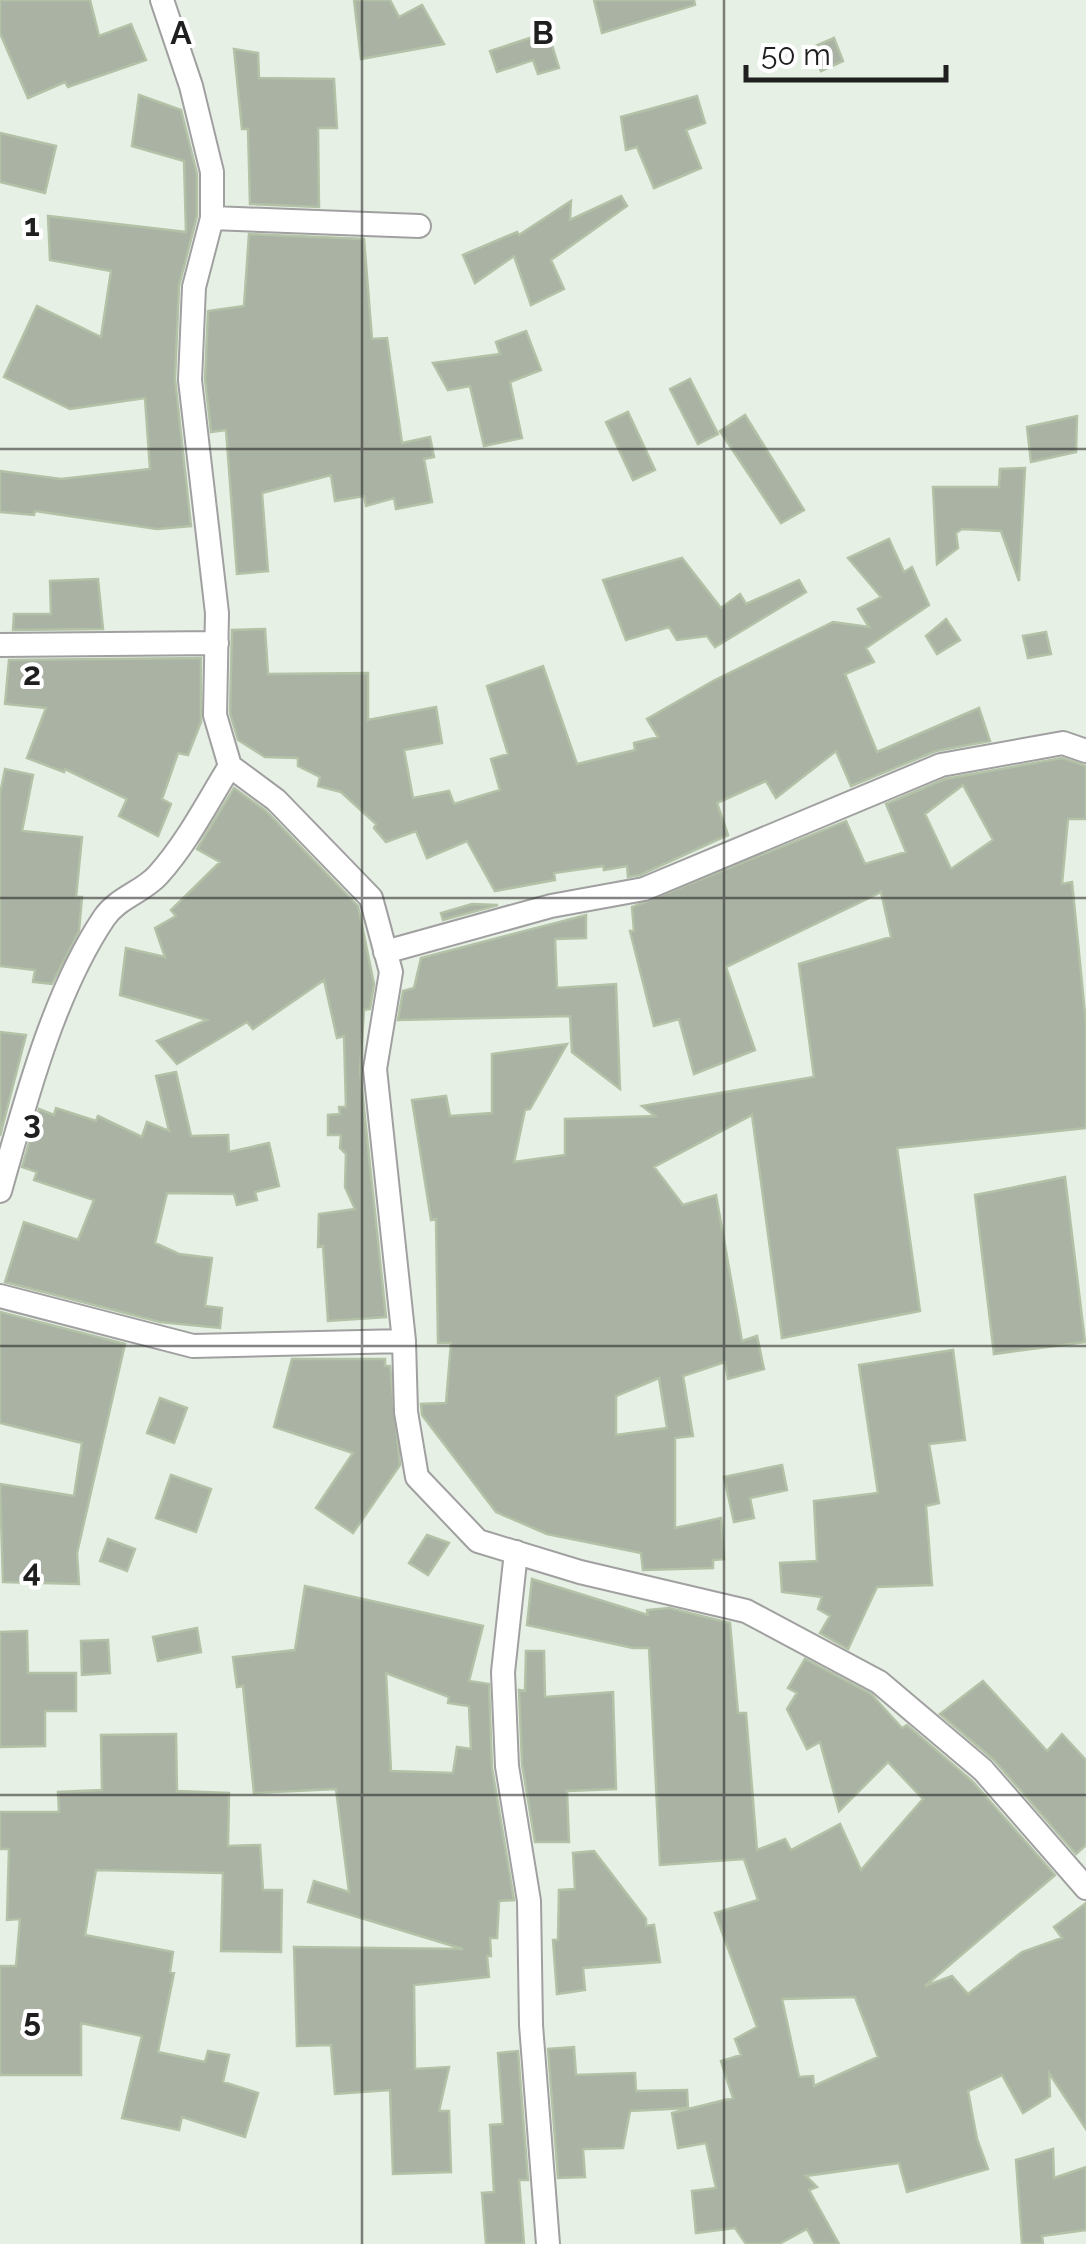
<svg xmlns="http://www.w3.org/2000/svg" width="1086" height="2244" viewBox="0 0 1086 2244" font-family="Raleway,sans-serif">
<rect width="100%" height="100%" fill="#e7f0e5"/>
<!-- building -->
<path fill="#aab2a4" stroke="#b3c2a7" stroke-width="2.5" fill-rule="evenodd" d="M0 0H90L99 36 131 24 146 60 68 87 65 82 28 98 0 33Z
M354 0H390L399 17 422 5 444 44 361 59Z
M594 0H694L695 5 602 33Z
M548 32 559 68 538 74 533 60 497 72 490 51Z
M834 38 843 61 821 71 811 48Z
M234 49 258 53 259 78 334 79 337 128H318L319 207 250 204 248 129H242Z
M139 95 181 110 197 174V216L179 286 175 379 191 526 157 529 35 511 34 515 0 512V471L61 479 150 469 145 398 70 409 4 377 37 306 101 337 111 271 50 260 48 216 186 232 184 161 132 146Z
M697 96 705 123 686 130 701 168 654 188 637 147 626 150 621 117Z
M0 133 56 146 45 193 0 182Z
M621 196 627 206 551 260 564 289 531 305 514 256 475 283 463 255 517 232 519 235 571 201 570 220Z
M249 234 364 239 372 339 387 338 402 443 430 437 434 457 424 459 432 502 396 509 394 498 366 506 364 496 335 501 331 475 262 493 268 571 237 574 226 430 211 432 205 379 208 311 244 306Z
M526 331 541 370 510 382 522 438 484 446 470 386 448 390 433 363 500 354 496 342Z
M690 379 718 434 698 444 670 389Z
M628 412 655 470 633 480 606 422Z
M745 415 804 510 781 523 720 431Z
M1077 416 1076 452 1031 462 1027 427Z
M1025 468 1019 581 1001 531 962 529 956 533 958 548 937 564 933 487H999L1000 469Z
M889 539 904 572 912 567 929 605 866 648 874 662 845 674 877 752 979 708 990 741 936 751 851 786 836 751 776 798 766 781 717 803 728 835 640 875 628 877 627 866 604 870 603 866 554 873 555 880 495 891 467 841 427 858 416 831 386 842 374 828 376 824 341 792 318 786 320 777 298 766V758L265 757 238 740 230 713 232 630 265 629 268 674 368 673V720L436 707 442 743 404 750 413 798 449 791 454 804 500 790 491 759 508 754 487 686 543 666 577 764 635 750 634 743 658 737 647 719 713 681 833 622 869 627 858 609 881 597 848 558Z
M682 558 721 608 740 594 746 604 799 580 806 592 715 647 707 636 677 640 669 627 626 640 603 580Z
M98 579 103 629 13 630 14 614H51L50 581Z
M946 619 960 640 937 654 926 636Z
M1046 632 1051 654 1028 658 1023 636Z
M201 658V722L188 755 178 753 162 799 171 804 158 836 119 816 127 799 65 769 64 772 27 758 46 708 5 704 9 660Z
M1062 758 1086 766V819H1068L1062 884 1072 882 1086 1024V1128L897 1148 920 1311 782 1338 752 1115 654 1167 683 1205 716 1195 742 1341 757 1336 764 1369 728 1379 725 1362 683 1376 693 1436 675 1438V1528L721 1518 724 1559 713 1560V1568L643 1570 641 1553 547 1534 496 1512 422 1415 421 1404 446 1403 451 1343H438L436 1219 431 1220 412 1100 446 1096 450 1116 492 1113V1054L567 1044 530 1109 525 1110 514 1162 565 1155V1119L655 1116 642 1106 814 1077 799 964 891 937 881 892 726 967 755 1050 694 1074 679 1019 654 1026 630 931H634L632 907 846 821 865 864 906 852 886 804 945 779ZM963 785 993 840 951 869 925 814ZM659 1378 667 1428 616 1435V1396Z
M5 769 33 775 22 831 82 837 76 897H82L79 931 52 984 33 982 35 970 0 966V794Z
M234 788 266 811 358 906 374 984 370 1009 364 1010 360 1071 386 1317 328 1321 323 1246 318 1247 319 1214 355 1209 345 1187 346 1154 340 1148 341 1135H328V1115L340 1114 339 1107H346L344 1036 337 1038 324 980 253 1029 247 1022 177 1064 157 1041 207 1020 120 995 126 948 165 957 155 928 176 916 171 910 220 862 197 849Z
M472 904 498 905 443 920 441 913Z
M586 915V938L555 939 557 988 616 984 620 1089 572 1052 570 1016 398 1020 403 991 414 988 421 958Z
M0 1032 26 1035 0 1136Z
M176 1072 191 1136 228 1135 229 1152 269 1143 279 1186 255 1192 257 1200 237 1205 234 1194 167 1193 155 1243 179 1254 212 1258 205 1306 222 1308 220 1328 160 1322 5 1282 24 1222 78 1240 94 1200 34 1180 37 1172 22 1167 39 1109 54 1115 56 1108 96 1121 98 1116 142 1137 147 1122 169 1131 156 1076Z
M1065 1177 1085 1342 994 1354 975 1195Z
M0 1312 125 1344 77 1553 79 1584 3 1582 0 1484 74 1496 82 1443 0 1423Z
M953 1350 965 1440 929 1444 939 1503 926 1506 932 1585 877 1587 848 1649 820 1633 830 1616 818 1609 822 1597 782 1592 780 1563 817 1561 814 1501 878 1493 859 1365Z
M292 1359H385V1366H390L400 1465 353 1533 316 1508 353 1453 274 1427Z
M160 1398 187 1408 174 1443 147 1433Z
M782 1465 787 1490 750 1498 754 1518 734 1522 724 1477Z
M171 1475 211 1489 196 1532 156 1518Z
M427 1535 449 1543 428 1575 409 1563Z
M108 1539 135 1549 127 1571 100 1561Z
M532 1579 648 1615 647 1610 669 1608 730 1623 738 1713H746L757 1850 785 1839 791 1850 840 1824 861 1870 923 1799 888 1762 839 1811 820 1742 807 1749 787 1709 797 1693 788 1688 805 1659 871 1694 902 1728 907 1725 972 1781 1055 1875 925 1986 952 1976 968 1994 1022 1952 1062 1938 1054 1927 1086 1903V2129L1049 2073 1050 2096 1023 2113 1002 2075 968 2091 977 2139 988 2169 907 2192 899 2163 806 2176 817 2187 809 2190 839 2244H815L807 2229 779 2244H746L735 2228 696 2233 692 2191 716 2188 706 2143 678 2148 672 2113 733 2098 721 2061 741 2055 735 2039 757 2027 715 1913 758 1900 744 1859 660 1865 649 1648H633L527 1625ZM855 1997 878 2057 814 2086 813 2076 799 2077 782 1999Z
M305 1586 483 1626 469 1681 489 1684 492 1768 514 1900 499 1901 497 1938H490L491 1956H487L489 1977 414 1985 415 2069 449 2067 439 2111H449L451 2172 393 2174 390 2090 335 2094 331 2045 297 2046 294 1947 463 1949 308 1902 314 1881 349 1892 336 1789 254 1793 243 1686 237 1687 233 1657 295 1650ZM386 1673 449 1697 448 1703 469 1706 471 1749 457 1747 453 1773 391 1771Z
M197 1628 201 1652 158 1661 153 1637Z
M27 1631 28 1673H76V1711H45V1746L0 1747V1632Z
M108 1640 110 1673 82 1675 81 1641Z
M526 1651H544L545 1697 613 1692 616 1789 567 1791 569 1842H535L522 1764 519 1690 525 1691Z
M983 1681 1047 1751 1062 1734 1086 1760V1845L1076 1854 994 1760 940 1714Z
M176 1734 177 1791 229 1793 228 1846 260 1845 263 1890H282L281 1952 221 1951 223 1873 96 1870 85 1935 173 1952 170 1972 174 1973 158 2052 205 2062 208 2051 229 2055 223 2082 258 2093 245 2137 182 2117 179 2130 122 2118 142 2036 81 2023V2075H0V1966H16L20 1919 7 1920 9 1849H0V1812H59L58 1792 102 1790 101 1735Z
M594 1851 646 1919V1926L654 1925 660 1962 583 1968 585 1990 557 1994 553 1940H558L559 1890 575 1889 573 1853Z
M574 2047 576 2075 635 2073 636 2091 687 2090 688 2108 630 2111 623 2148 583 2149 585 2177 558 2178 548 2049Z
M518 2051 528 2180H519L524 2244H486L482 2193 494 2192 490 2125 503 2124 498 2053Z
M1053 2149 1054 2178 1086 2167V2230L1042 2236 1043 2244H1022L1016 2160Z"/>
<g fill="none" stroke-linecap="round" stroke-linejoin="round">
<!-- street casing -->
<g stroke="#a0a0a0" stroke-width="26">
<path id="street" d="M162 0 191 86 212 172V218L194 287 190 380 217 613 215 715 230 766 276 800 371 898 391 972 375 1069 404 1341 406 1412 417 1477 478 1541 580 1572 746 1611 879 1682 983 1770 1086 1888
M212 218 419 226
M0 645 217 643
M385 952 551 906 644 889 941 765 1063 743 1086 751
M0 1191C25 1103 53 994 104 918 117 898 143 892 158 875 187 843 207 803 230 766
M0 1296 193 1346 404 1341
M516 1552 503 1672 507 1766 529 1901 531 2025 548 2244"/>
</g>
<!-- street -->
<use href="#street" stroke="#fff" stroke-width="22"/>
</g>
<!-- grid -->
<path fill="none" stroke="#1f1f1f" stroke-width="2.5" stroke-opacity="0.55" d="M362 0V2244M724 0V2244M0 449H1086M0 898H1086M0 1346H1086M0 1795H1086"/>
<g font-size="32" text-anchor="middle" font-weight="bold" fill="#1f1f1f" stroke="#fff" stroke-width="8" stroke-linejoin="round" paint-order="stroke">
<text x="181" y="44">A</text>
<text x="543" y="44">B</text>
<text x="32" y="236">1</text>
<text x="32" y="685">2</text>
<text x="32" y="1133">3</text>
<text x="32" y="1582">4</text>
<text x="32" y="2031">5</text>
</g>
<!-- scale -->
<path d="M746 65v15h200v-15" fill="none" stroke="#1f1f1f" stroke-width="5"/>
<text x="761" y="65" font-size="30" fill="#1f1f1f" stroke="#ffffff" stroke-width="8" paint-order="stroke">50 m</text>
</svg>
